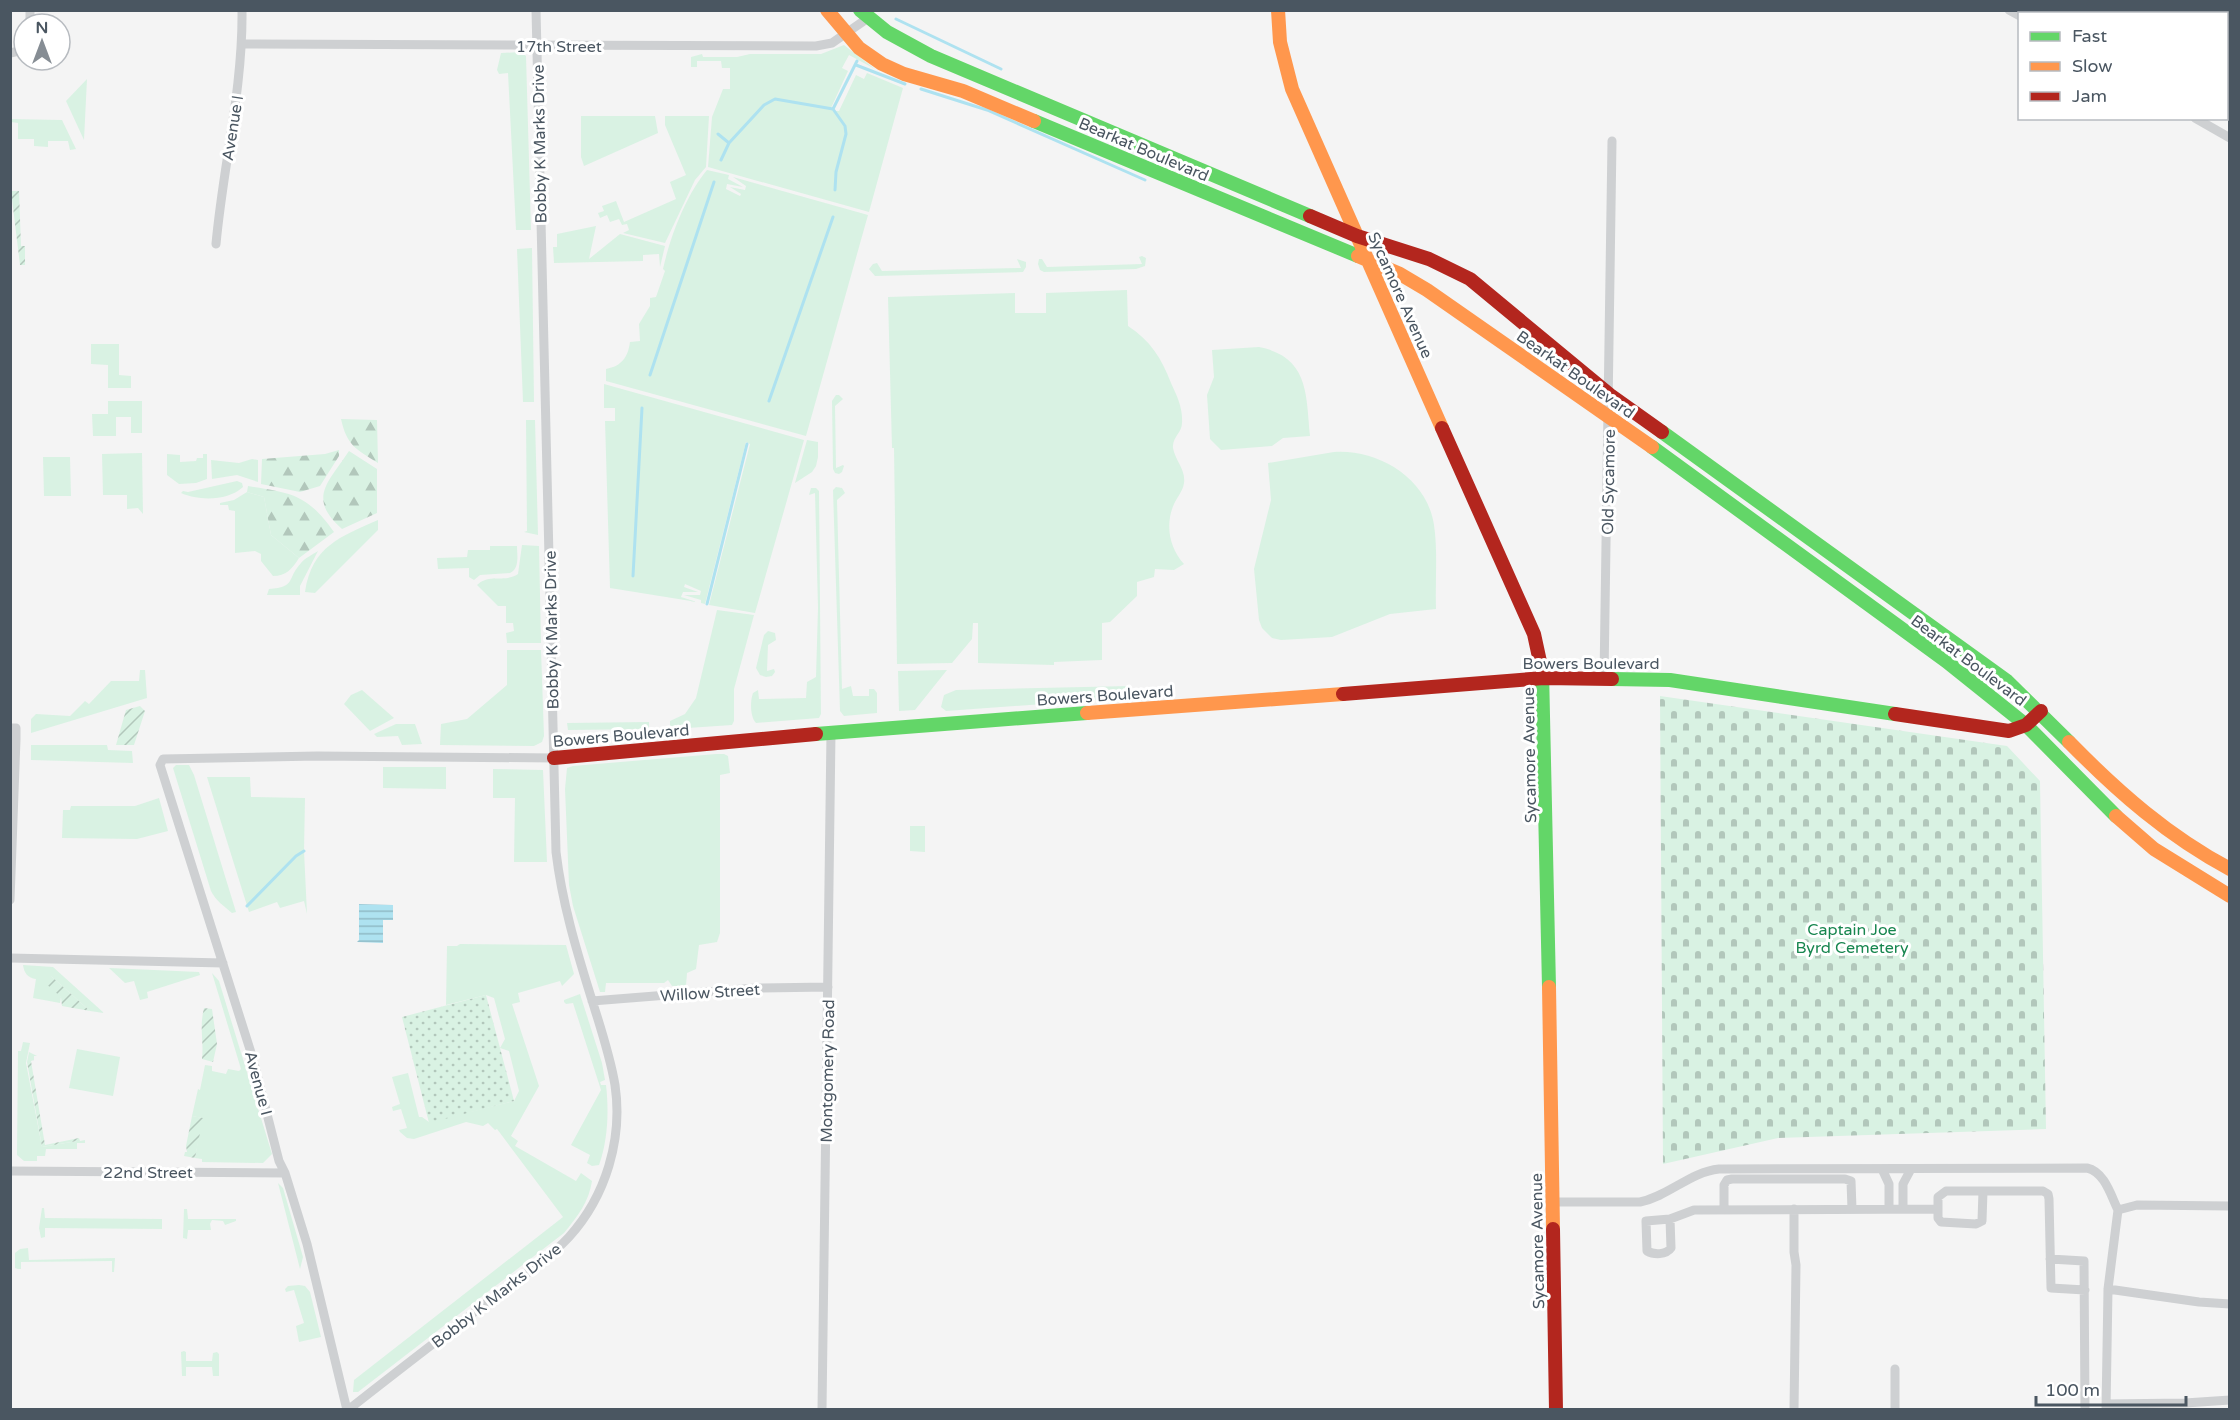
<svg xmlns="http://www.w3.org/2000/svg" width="2240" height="1420" viewBox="0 0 2240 1420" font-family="'Varela Round',sans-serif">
<defs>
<pattern id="forest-firs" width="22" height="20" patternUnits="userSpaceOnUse" patternTransform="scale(1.5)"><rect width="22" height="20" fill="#d9f2e3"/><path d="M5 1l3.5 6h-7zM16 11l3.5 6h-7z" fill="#b2c7bb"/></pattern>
<pattern id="cemetery-stones" width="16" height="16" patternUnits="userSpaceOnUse" patternTransform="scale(1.5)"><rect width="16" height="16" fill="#d9f2e3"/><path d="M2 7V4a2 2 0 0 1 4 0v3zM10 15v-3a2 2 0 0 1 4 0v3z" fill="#b2c7bb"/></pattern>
<pattern id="park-dots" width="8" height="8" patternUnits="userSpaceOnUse" patternTransform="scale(1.5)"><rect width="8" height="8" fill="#d9f2e3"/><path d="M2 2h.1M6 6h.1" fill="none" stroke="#b2c7bb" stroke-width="1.8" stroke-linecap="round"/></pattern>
<pattern id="garden-furrows" width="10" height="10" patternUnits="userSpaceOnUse" patternTransform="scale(1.5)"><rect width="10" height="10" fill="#d9f2e3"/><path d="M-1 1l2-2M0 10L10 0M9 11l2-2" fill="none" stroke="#b2c7bb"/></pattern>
<pattern id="water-rules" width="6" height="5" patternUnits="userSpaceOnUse" patternTransform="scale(1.5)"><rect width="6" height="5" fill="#aee2f0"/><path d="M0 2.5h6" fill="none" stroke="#90bac6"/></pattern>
</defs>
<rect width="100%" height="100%" fill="#f4f4f4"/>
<!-- grass -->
<path fill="#d9f2e3" d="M844 45 875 69 849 55 842 68 848 71 831 108 834 111H839L856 75 864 79 867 73 903 88 869 212 708 167 712 117 723 89H730V68H722L721 61H697V67H691V57L702 54 703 57H737L750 54H821Z
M521 52 526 56 531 230H516L508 73 499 74 497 70 501 53Z
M87 79 84 140 66 101Z
M581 116H655L658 133 584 166 581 157Z
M665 116H709L706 167 695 180 665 243 623 233 629 230 627 224 622 225 619 219 610 222 607 215 600 218 598 213 604 211 602 206 616 201 624 222 676 199 670 182 686 175 665 125Z
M10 119 62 120 76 149 70 150 68 141H48V147L34 146V139H18V123L11 122Z
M707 170 729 175 728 179 743 187 727 184 726 189 740 196 741 194 730 187 745 190 746 186 733 177 868 215 806 436 606 381V369C622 366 628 357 630 342L640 341 639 324 650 306V298L656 297 665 271 663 269C670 237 686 195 707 170Z
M596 226 589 259 620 234 665 246 660 267 659 254 643 255V261L554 263 553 247H557V234Z
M532 248 534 402H523L517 249Z
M1142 256 1146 258 1145 266 1136 269 1044 272 1040 270 1038 264 1039 259H1042L1047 267 1142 264 1139 257Z
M1017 259 1026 262V267L1023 272 875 276 869 269 873 264 877 263 882 271 1021 268Z
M1127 290 1128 326C1150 340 1162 359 1171 383 1177 396 1183 408 1182 423 1182 433 1172 437 1173 448 1175 460 1186 470 1184 483 1183 491 1177 497 1174 504 1165 524 1169 548 1184 564L1174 570 1155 569 1154 577 1137 582V596L1110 622 1102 623V660L1054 662V665L978 663V623H973L972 639 952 663 897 664 894 448H892L888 297 1015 293V313H1046V293Z
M91 344H119V375L131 376V388H108V365L91 364Z
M1259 347C1309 357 1306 394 1310 436L1283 438 1272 446 1221 450 1210 439 1207 395 1214 377 1212 350Z
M604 384 804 440 755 613 709 605 750 444 746 442 705 604 701 603V600L684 595H700L701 591 685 584 684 587 698 592H683L681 597 697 602 610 588 605 421H615V408H604Z
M836 395H839L843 399 835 406 836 468 843 465 844 466 842 472 839 474 835 473 833 469 832 401Z
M108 401H142V433H131V417H116V436H93L92 414H108Z
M526 420H535L538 535 524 532 527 531Z
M807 440 818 442V457L816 466 812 472 795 483Z
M1334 452C1378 449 1427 478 1434 525 1438 552 1435 582 1436 609L1390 614 1332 637 1281 640 1272 638 1262 628 1259 620 1254 569 1271 500 1268 463Z
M142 453 143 514 138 508 127 509V495H103L102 454Z
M167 454 180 455V462L196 461 197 458H203V454H207V479L196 483 179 484 167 475Z
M43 457H70L71 496H44Z
M252 459 258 460V482L237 475 212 479 211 460 239 463Z
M237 481 242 483 243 487C228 501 199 501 181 493L183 491 188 492Z
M836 487 842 488 845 493 837 500 842 689 851 686 853 696H869V689H874L877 693V713L844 716 840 711 833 490Z
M811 488H816L819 491 821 714 819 718 756 723C750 717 750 701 753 693L758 690 759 699 806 698 807 682 816 677 818 608 815 493 809 495Z
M247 492 264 497 271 535 299 558C292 569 286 576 273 576L261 561V554L255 551 235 553V511L229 510 228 505H220V503L234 500Z
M378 520V530L315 593 305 592C312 546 340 537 378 520Z
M522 545 539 546 541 643H507L506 633 514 631 513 623H506V606H498L477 585C489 573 505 583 518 574Z
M490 546H517C517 555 520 568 510 573L480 575 474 580 469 577V568L438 569 437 558 467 557 468 550H490Z
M318 551 300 586V595H267L269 589C297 587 286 579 301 563 305 558 312 555 318 551Z
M717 610 754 615 734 689V721L732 725 673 729 670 727V721L685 714 696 698Z
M768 631 775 633 776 640 768 645 767 671 774 669 775 672 772 676 766 677 760 675 756 668 764 635Z
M507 650H541L544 736 542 742 534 746 440 745 441 724 467 719 507 685Z
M140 670H145L147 698 31 733V719L36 714 70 716 85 701 89 704 111 681H139Z
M947 670 915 710 899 711 898 671Z
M1130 686 1133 691 1130 696 1126 698 946 711 941 707 944 695 956 690Z
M362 690 394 718 370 731 344 704 351 695Z
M649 722V729L568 730 567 723Z
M396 724H415L422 744 402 745 398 736 377 737 374 734Z
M31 745H107L108 750 132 751 133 763 31 760Z
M716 754H724L728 756 730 773 720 775V933L717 942 699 945 696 969 687 973 686 986H672L668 980 664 983H606L605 992H600L573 906 569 885 565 789 567 768 573 766Z
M176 765H189L194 775 236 912 232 913C224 906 216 901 211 891L173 768Z
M383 767H446V789L383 788Z
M493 769 543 770 547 862H514L515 798H493Z
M207 777H250L251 797 305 798 304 851 307 914 304 901 280 908 277 902 249 912Z
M159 798 168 831 137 839 62 838 63 810H70L71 806H135Z
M910 826H925V852L910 851Z
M460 944 566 945 574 974 562 986 560 981 518 993 520 1002 512 1004 539 1086 511 1136 518 1141 515 1146 576 1181 581 1173 592 1181C589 1202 577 1217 564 1233L358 1392H353L354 1380 563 1217 497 1129 495 1130 488 1123 483 1126 466 1122 414 1139 407 1138 400 1132 399 1130 407 1128 401 1109 393 1111 392 1107 400 1104 392 1077 408 1073 419 1117H422L429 1122 514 1101 519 1091 509 1051 500 1048 505 1039 494 998 486 995 446 1005 447 946H457Z
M23 965 53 967 104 1013 90 1011 51 976 61 997 60 1003 33 998 36 979C28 978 24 973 23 965Z
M109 968 199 972 200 975 147 992 148 998 140 1000 134 981 125 983Z
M212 973 219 981 272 1154 263 1163 202 1162V1159L195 1158 202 1118 192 1116 198 1089 200 1090 205 1065 212 1066V1071L226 1074 228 1069 239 1071 241 1069Z
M580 994 602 1063 605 1080 600 1082 601 1085H606C609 1111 608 1140 599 1165L592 1166 587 1163 590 1155 571 1145 601 1090 573 1003 566 1004 564 1002V1000Z
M23 1042 30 1043 26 1063 42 1147 77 1141V1149H46L45 1156H37V1161H24L17 1155 18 1051H21Z
M77 1049 120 1057 113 1096 69 1088Z
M278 1183 283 1188 303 1257 300 1269Z
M42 1208H44L45 1218 162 1219V1229L45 1228V1237L41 1238 39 1228Z
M184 1209H187L188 1219H236V1221L225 1225 223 1221 212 1220 210 1224 211 1230H188L187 1239 183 1238Z
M28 1248 29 1260 115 1258 114 1272H112V1261L21 1262V1269H18L15 1268V1253L20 1249Z
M299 1285 305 1286 310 1292 321 1337 299 1342 296 1326 304 1323 294 1290 286 1292 285 1289 288 1286Z
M184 1351 186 1352V1361H212L213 1353 217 1352 219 1354V1376H213L212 1367H186V1376H182L181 1352Z"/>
<!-- forest -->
<path fill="url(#forest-firs)" d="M341 419 377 420 378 463C356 449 347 446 341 419Z
M339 450V456L320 486 300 492 261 484 262 459 325 454Z
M349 451 377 469V513L342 529C307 498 328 483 349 451Z
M248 486C292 493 307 494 334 532L299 558 271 535 264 497 247 492Z"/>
<!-- cemetery -->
<path fill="url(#cemetery-stones)" d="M1660 696 2007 746 2040 781 2046 1129 1778 1138 1663 1164Z"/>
<!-- park -->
<path fill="url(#park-dots)" d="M486 995 514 1101 429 1123 402 1017Z"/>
<!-- garden -->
<path fill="url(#garden-furrows)" d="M11 191H19L21 246H25V265H20Z
M140 706 145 711 134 745H116L126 710Z
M51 976 90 1011 62 1006 61 997 44 982Z
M204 1008 212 1009 217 1044 213 1062 202 1059C204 1040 199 1028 204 1008Z
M29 1052 37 1056H34V1060L31 1061 45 1145 79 1138 80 1141 85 1140V1143H77V1141L42 1147 27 1062Z
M192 1116 203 1118 195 1158 184 1156 185 1152H187L186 1146Z"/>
<!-- water -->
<path fill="url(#water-rules)" d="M359 904 393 905V920H383V943L357 942 359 940Z"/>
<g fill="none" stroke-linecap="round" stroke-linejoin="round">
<!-- stream -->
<path stroke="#aee2f0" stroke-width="3" d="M896 19 1001 69
M856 65 905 84
M921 89 987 110 1145 180
M833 109 857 61
M718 134 729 143
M721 160 729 143 764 105 775 99 833 109 845 126 846 134 836 172 835 190
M650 375 714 182
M769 401 833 217
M633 576 642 408
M707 604 747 444
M247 906 296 856 304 851"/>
<!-- street -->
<path stroke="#ced0d2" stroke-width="9" d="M30 10V24
M2009 10 2020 16
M2128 14 2129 10
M242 44 816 46 832 43 868 18
M10 53 24 50
M2195 118 2230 138
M216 244C223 166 243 89 242 10
M1604 678 1612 141
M10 728H16V739L10 900
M10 958 223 963
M592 1001 756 988 828 987
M1882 1169 1889 1184V1209
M10 1171 285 1173
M1983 1191 1982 1221 1976 1224 1941 1222 1938 1218V1197L1946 1191H2043L2048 1194 2049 1199 2051 1288 2085 1290
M1553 1202H1640C1669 1196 1690 1172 1719 1169L2087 1168C2105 1172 2111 1196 2118 1210
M1724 1209V1185L1727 1180 1732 1179H1845L1851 1181 1852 1209
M1794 1209V1252L1796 1265 1794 1410
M1903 1209V1184L1911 1169
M2118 1210 2137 1205 2230 1206
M1670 1219 1646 1221 1647 1251C1654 1255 1666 1255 1671 1248L1670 1219 1694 1210 1938 1209
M2050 1259 2084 1261 2085 1410
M2108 1289 2199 1302 2230 1304
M1895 1369V1410
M2106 1404 2185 1403 2230 1400
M347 1410 307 1244 285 1173 279 1161 253 1059 160 765 163 759 317 756 554 758
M348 1410C391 1376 434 1343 477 1310 506 1288 545 1263 569 1237 606 1196 623 1139 615 1085 610 1055 600 1026 591 997 576 949 562 902 556 852L536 10
M822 1410 831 733
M2106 1410 2108 1289 2118 1210"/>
<!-- fast -->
<path stroke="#63d668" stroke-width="14" d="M860 10 887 32 931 56 1310 216
M1034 121 1358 256
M1662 432 2007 681 2069 742
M1652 447 1946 661 2026 725 2116 816
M1542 671 1549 987
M1612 679 1670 680 1895 714
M816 734 1087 713"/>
<!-- slow -->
<path stroke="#ff974d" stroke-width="14" d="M827 10 859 48 882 64 904 74 963 91 1034 121
M1278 10 1280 42 1292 89 1442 428
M1358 256 1400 274 1427 290 1652 447
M1087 713 1343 694
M2069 742C2118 792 2168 836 2230 869
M2116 816 2154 849 2230 896
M1549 987 1553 1229"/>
<!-- jam -->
<path stroke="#b3261e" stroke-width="14" d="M1310 216 1357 236 1429 259 1470 279 1610 395 1662 432
M1442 428 1534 634 1542 671
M1343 694 1544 678 1612 679
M1895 714 2009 731 2026 725 2041 711
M554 758 816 734
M1553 1229 1556 1410"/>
</g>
<g text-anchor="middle" stroke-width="6" stroke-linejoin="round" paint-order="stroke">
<!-- street labels -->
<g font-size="16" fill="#4a5661" stroke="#fff">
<text x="559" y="52">17th Street</text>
<text transform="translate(232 128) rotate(-81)" y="6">Avenue I</text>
<text transform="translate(539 144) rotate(-91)" y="6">Bobby K Marks Drive</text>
<text transform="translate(1144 149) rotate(23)" y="6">Bearkat Boulevard</text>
<text transform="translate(1401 295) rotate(66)" y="6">Sycamore Avenue</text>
<text transform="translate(1576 374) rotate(35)" y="6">Bearkat Boulevard</text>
<text transform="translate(1608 482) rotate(-89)" y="6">Old Sycamore</text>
<text transform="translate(551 630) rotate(-91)" y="6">Bobby K Marks Drive</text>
<text transform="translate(1969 660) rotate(37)" y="6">Bearkat Boulevard</text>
<text x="1591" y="669">Bowers Boulevard</text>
<text transform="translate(1105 695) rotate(-4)" y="6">Bowers Boulevard</text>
<text transform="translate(621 735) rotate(-5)" y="6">Bowers Boulevard</text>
<text transform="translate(1529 755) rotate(-91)" y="6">Sycamore Avenue</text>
<text transform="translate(710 992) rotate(-4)" y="6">Willow Street</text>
<text transform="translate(827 1071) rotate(-89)" y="6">Montgomery Road</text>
<text transform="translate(259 1083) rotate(75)" y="6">Avenue I</text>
<text x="148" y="1178">22nd Street</text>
<text transform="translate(1537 1241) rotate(-91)" y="6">Sycamore Avenue</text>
<text transform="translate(496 1295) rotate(-38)" y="6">Bobby K Marks Drive</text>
</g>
<!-- park labels -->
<g font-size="16" fill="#17864f" stroke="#fff">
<text x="1852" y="935">Captain Joe<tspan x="1852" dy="18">Byrd Cemetery</tspan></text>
</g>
</g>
<!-- border -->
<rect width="2240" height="1420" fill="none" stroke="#4a5661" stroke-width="24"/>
<!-- legend -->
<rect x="2018" y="12" width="210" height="108" fill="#ffffff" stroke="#b7bbc0" stroke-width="1.5"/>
<rect x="2030" y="32" width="30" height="9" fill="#63d668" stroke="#b7bbc0" stroke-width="1.5"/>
<text x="2072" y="42" font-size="18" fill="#4a5661">Fast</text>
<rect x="2030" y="62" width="30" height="9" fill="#ff974d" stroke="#b7bbc0" stroke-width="1.5"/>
<text x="2072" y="72" font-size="18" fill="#4a5661">Slow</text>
<rect x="2030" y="92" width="30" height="9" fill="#b3261e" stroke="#b7bbc0" stroke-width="1.5"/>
<text x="2072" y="102" font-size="18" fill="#4a5661">Jam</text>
<!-- north arrow -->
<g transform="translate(42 42)"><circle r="28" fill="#ffffff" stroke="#b7bbc0" stroke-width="1.5"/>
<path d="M0-4.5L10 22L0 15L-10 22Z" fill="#868d94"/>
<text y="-9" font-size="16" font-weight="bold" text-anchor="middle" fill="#4a5661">N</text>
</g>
<!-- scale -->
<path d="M2036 1396v9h150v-9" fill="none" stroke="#4a5661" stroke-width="3"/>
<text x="2045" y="1396" font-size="18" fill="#4a5661" stroke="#ffffff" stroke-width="4.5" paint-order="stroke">100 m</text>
</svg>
